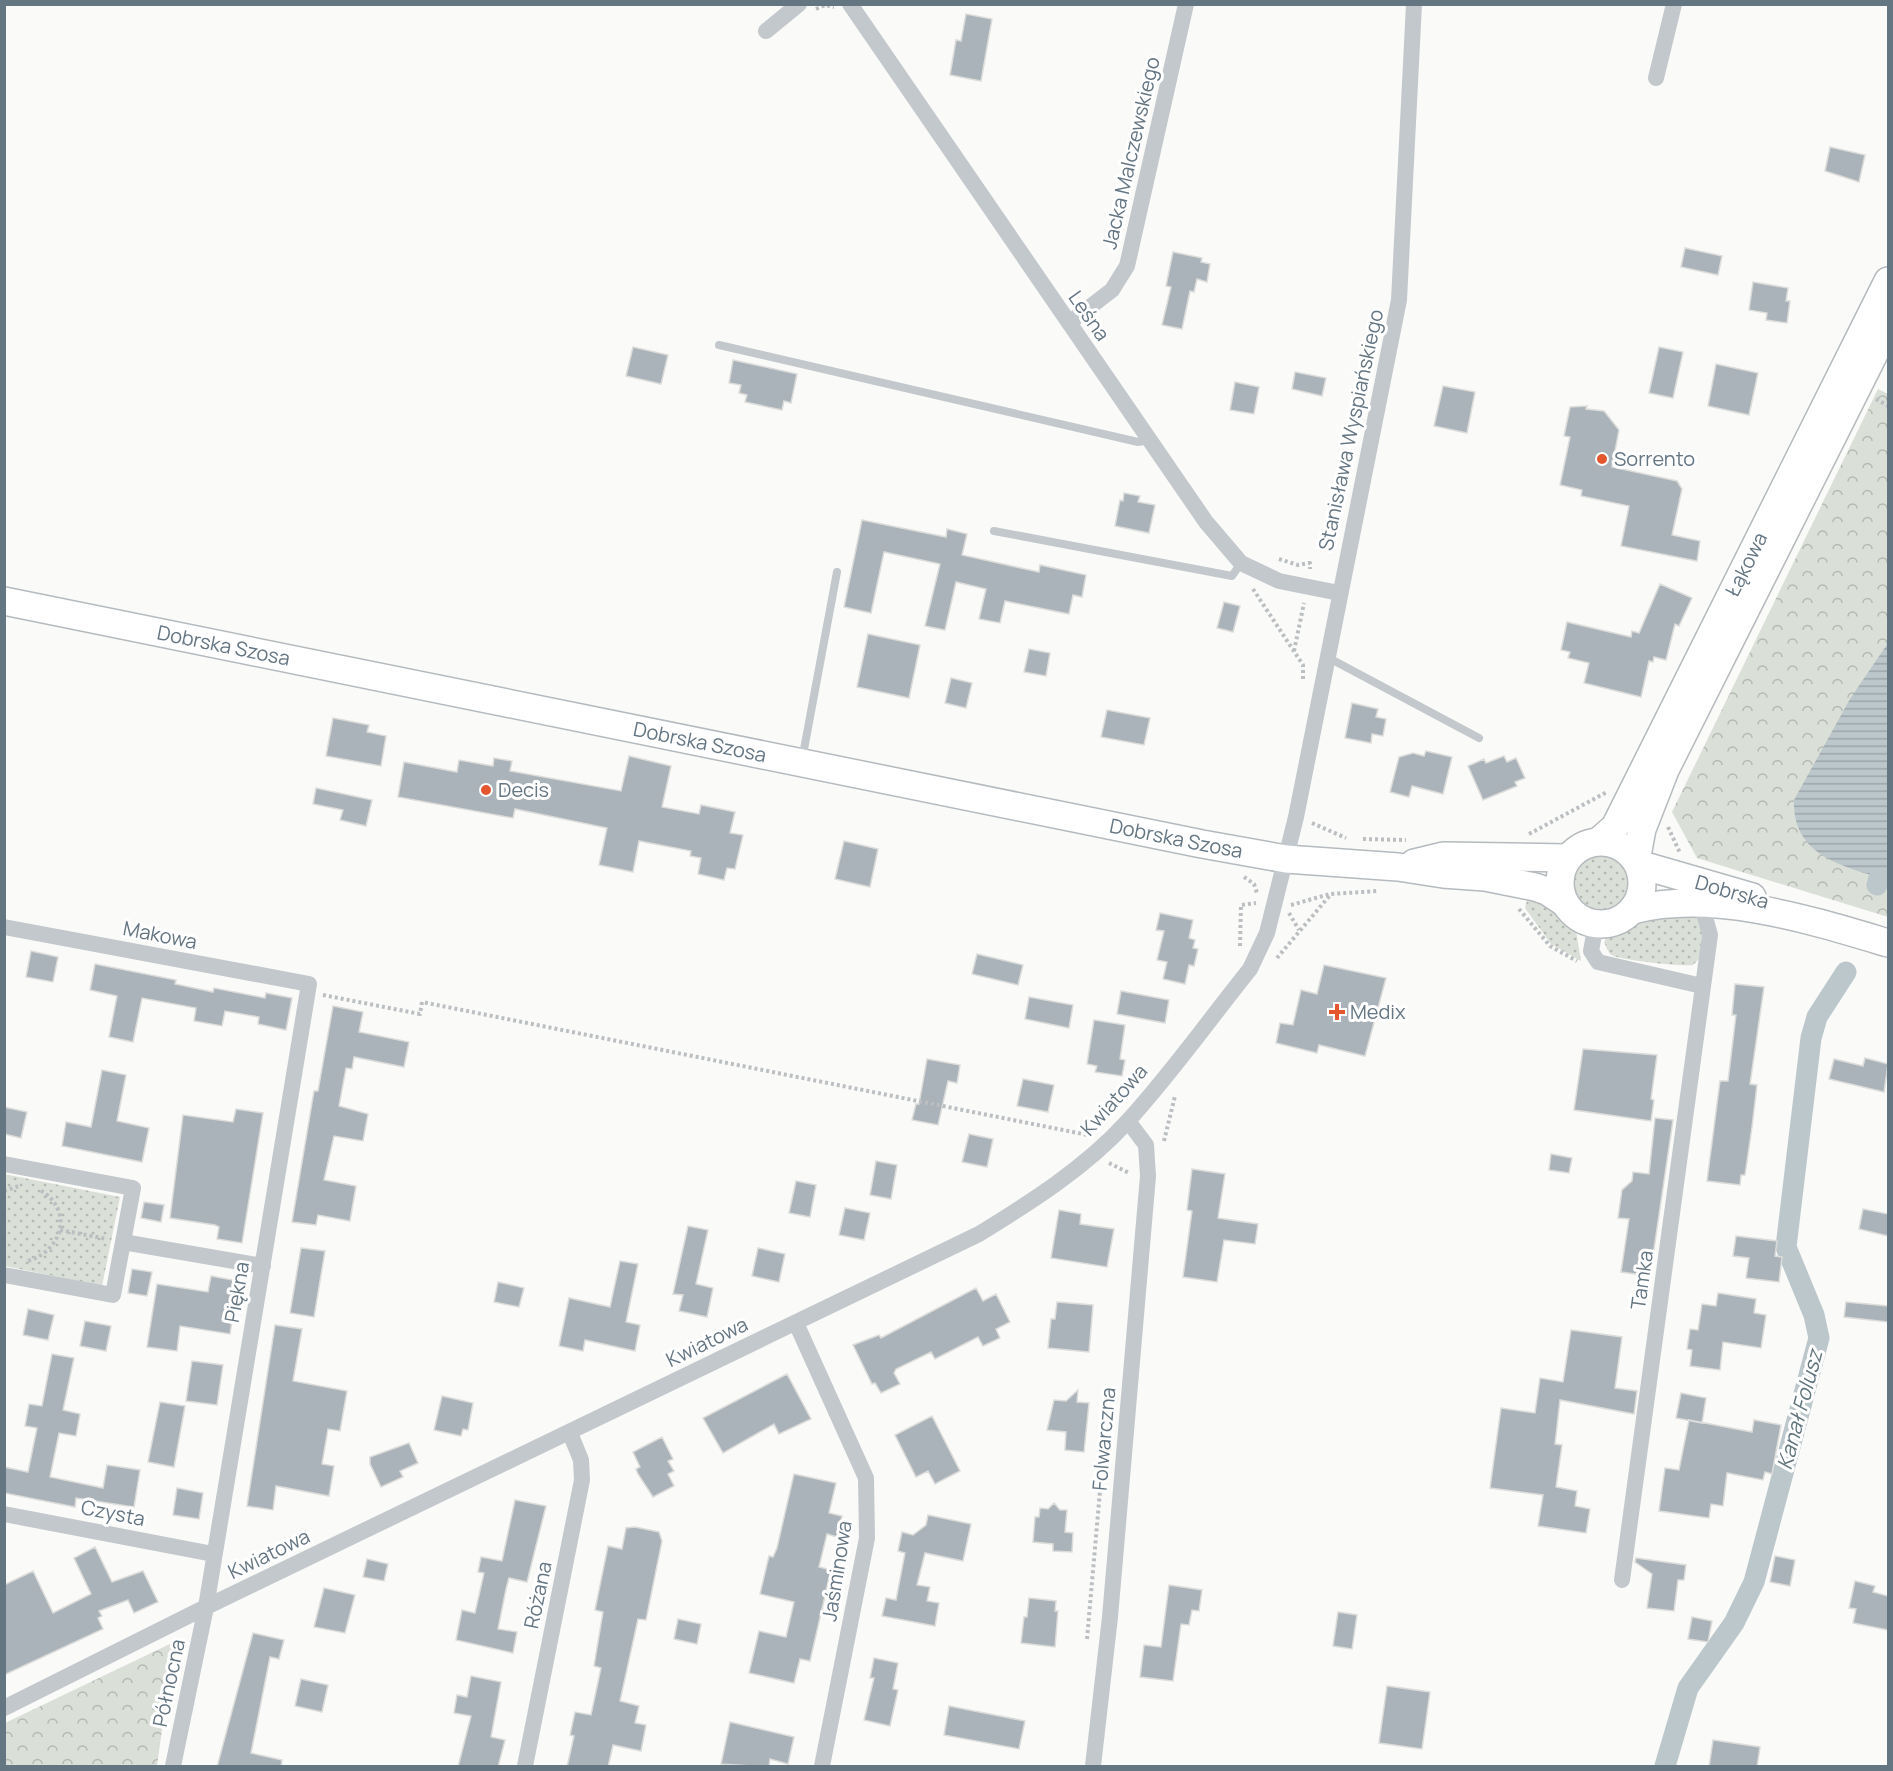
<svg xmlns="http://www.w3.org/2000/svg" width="1893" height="1771" viewBox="0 0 1893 1771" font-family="Manrope,sans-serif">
<defs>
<pattern id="grass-dots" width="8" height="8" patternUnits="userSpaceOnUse" patternTransform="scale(1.5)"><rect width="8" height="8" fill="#dadfd7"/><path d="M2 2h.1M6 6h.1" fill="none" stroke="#b4b9b4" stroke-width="1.8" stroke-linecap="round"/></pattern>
<pattern id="park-crowns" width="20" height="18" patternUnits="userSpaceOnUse" patternTransform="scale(1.5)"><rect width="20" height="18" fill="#dadfd7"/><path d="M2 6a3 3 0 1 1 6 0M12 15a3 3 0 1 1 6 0" fill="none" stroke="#b4b9b4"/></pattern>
<pattern id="water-rules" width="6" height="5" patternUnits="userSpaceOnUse" patternTransform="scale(1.5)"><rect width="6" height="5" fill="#bbc7cb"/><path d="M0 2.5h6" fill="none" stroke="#9ca6aa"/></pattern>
</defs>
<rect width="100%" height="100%" fill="#fafaf8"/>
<!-- grass -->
<path fill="url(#grass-dots)" d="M1574 883a28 28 0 1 1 56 0a28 28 0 1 1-56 0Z
M1529 893C1547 904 1562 915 1576 930L1581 961 1551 944 1525 908Z
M1690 911 1703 920 1700 958 1693 965C1681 967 1621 960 1611 955 1608 952 1606 946 1604 942L1607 936 1633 928 1641 918Z
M4 1174 120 1197 102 1286 5 1266Z"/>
<!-- park -->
<path fill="url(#park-crowns)" d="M1878 389 1888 394V917L1697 858 1672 812Z
M174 1642 157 1766H5V1723Z"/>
<!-- water -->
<path fill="url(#water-rules)" d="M1888 643V880C1845 867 1792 857 1794 800L1850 699Z"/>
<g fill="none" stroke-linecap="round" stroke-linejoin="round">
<!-- canal -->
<path stroke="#bbc7cb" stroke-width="21" d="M1877 885 1879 878
M1665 1766 1688 1688 1734 1623 1754 1582 1819 1338 1814 1315 1786 1247 1811 1038 1817 1017 1846 972"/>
</g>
<!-- building -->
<path fill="#aab3b9" stroke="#dcdcda" stroke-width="1.5" d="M966 14 992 19 981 81 950 75 956 40 961 41Z
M1830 147 1865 155 1859 182 1825 171Z
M1685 248 1722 256 1718 275 1681 267Z
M1173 252 1202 258 1201 262 1210 264 1207 282 1197 279 1194 292 1190 291 1182 329 1162 325 1171 287 1166 286Z
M1753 282 1788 288 1786 301H1790L1787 323 1766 320 1767 313 1749 310Z
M633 347 668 355 661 384 626 376Z
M1659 347 1683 352 1673 398 1649 393Z
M733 360 797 374 791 403 784 401 782 410 745 402 747 395 739 393 741 385 729 383Z
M1716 364 1758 373 1749 415 1708 406Z
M1295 372 1326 378 1322 396 1292 389Z
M1235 382 1259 387 1254 414 1230 410Z
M1443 386 1475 392 1467 433 1434 426Z
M1587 406 1586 409 1604 411 1619 430 1612 467 1677 481 1682 489 1672 535 1700 541 1697 561 1621 546 1629 506 1581 496 1582 490 1560 485 1570 437 1564 436 1570 407Z
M1124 493 1140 496 1138 502 1155 505 1149 533 1115 526 1120 500 1123 501Z
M862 520 946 537 947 529 967 534 962 555 1039 572 1040 565 1086 575 1082 597 1073 595 1069 614 1005 601 1000 623 979 619 986 589 956 582 945 630 925 626 940 564 884 552 871 613 844 607Z
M1660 584 1692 598 1679 626 1675 624 1666 660 1654 657 1653 662 1649 661 1641 697 1584 683 1589 663 1568 658 1570 652 1561 650 1567 622 1631 637 1632 631 1639 633Z
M1224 602 1240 606 1233 632 1217 628Z
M868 634 920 645 909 698 857 687Z
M1029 649 1050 653 1046 676 1024 672Z
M951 678 972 683 966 708 945 703Z
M1352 703 1378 709 1376 717 1386 719 1383 736 1372 734 1371 743 1345 738Z
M1107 710 1150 718 1144 745 1101 737Z
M333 718 369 725 367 732 386 736 381 766 326 756Z
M1426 751 1452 757 1443 794 1412 786 1409 797 1390 792 1399 757 1413 753 1424 756Z
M629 756 671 766 662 807 699 814 701 805 735 812 730 833 743 835 735 869 727 868 724 880 698 874 701 858 690 856 691 851 639 841 633 872 599 865 607 828 515 809 513 818 398 797 404 762 457 772 459 760 493 766 494 758 512 761 510 771 621 791Z
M1504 756 1507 762 1516 758 1525 778 1515 782 1517 786 1483 800 1468 766 1484 759 1486 763Z
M316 788 372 800 366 826 340 820 343 810 313 804Z
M844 841 878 849 870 887 835 879Z
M1160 913 1193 920 1189 938 1195 940 1193 948 1198 949 1194 966 1189 965 1185 984 1163 979 1167 962 1157 960 1164 931 1156 930Z
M31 951 58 957 53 982 26 977Z
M977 954 1023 965 1018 985 972 974Z
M95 964 176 980 175 984 213 992 214 988 265 998 266 993 292 998 286 1030 258 1024 259 1017 225 1011 222 1026 194 1021 196 1008 142 998 133 1042 109 1037 117 996 90 990Z
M1324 965 1386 978 1365 1056 1319 1045 1317 1053 1276 1043 1280 1023 1293 1025 1301 990 1317 994Z
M1735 984 1764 987 1750 1084 1757 1085 1752 1127 1745 1175H1741L1740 1185 1707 1181 1720 1081H1728L1736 1015H1732Z
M1121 991 1169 1000 1165 1023 1117 1014Z
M1029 997 1073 1005 1069 1028 1025 1019Z
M333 1006 363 1012 359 1032 409 1042 404 1067 354 1057 352 1069 346 1068 339 1106 368 1114 363 1141 334 1136 324 1180 356 1186 350 1221 318 1215 316 1225 292 1222 314 1091H318Z
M1094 1020 1125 1025 1120 1059 1125 1060 1122 1076 1095 1072 1097 1066 1087 1064Z
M1583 1049 1657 1055 1651 1099 1654 1100 1651 1121 1574 1110Z
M1865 1058 1888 1064 1884 1092 1829 1079 1834 1059 1863 1066Z
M927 1059 960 1065 957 1083 948 1081 938 1125 912 1120 916 1104H919Z
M102 1070 126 1075 117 1121 149 1128 142 1162 62 1146 66 1122 91 1127Z
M1023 1079 1054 1085 1048 1112 1017 1106Z
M4 1107 27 1112 21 1138 4 1134Z
M236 1109 263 1113 242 1243 217 1239 219 1227 215 1225 170 1218 183 1115 233 1122Z
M1655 1118 1673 1120 1650 1276 1621 1272 1629 1219 1618 1218 1622 1190 1632 1181 1633 1172 1649 1174Z
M969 1134 993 1139 987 1167 962 1162Z
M1551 1154 1572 1158 1569 1173 1549 1170Z
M876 1161 897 1165 891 1199 870 1195Z
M1192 1169 1225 1174 1218 1218 1258 1224 1255 1244 1224 1240 1217 1282 1183 1277 1192 1211 1187 1210Z
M796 1181 816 1185 810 1217 789 1213Z
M144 1202 164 1205 161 1222 141 1218Z
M845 1208 870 1213 864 1240 839 1235Z
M1863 1209 1888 1214V1236L1859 1229Z
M1059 1210 1081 1214 1080 1224 1114 1229 1107 1267 1051 1258Z
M688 1226 708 1230 696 1284 713 1288 707 1317 679 1311 683 1295 673 1294Z
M1736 1236 1777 1241 1775 1256 1782 1257 1779 1282 1746 1278 1749 1258 1733 1256Z
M301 1248 325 1251 314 1317 290 1313Z
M758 1248 785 1254 779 1282 752 1276Z
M620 1261 638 1264 626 1322 640 1325 635 1351 585 1340 583 1351 559 1346 569 1298 610 1307Z
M132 1269 152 1272 147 1296 128 1293Z
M211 1276 238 1281 230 1334 180 1326 177 1351 147 1347 157 1284 208 1292Z
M498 1282 524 1288 519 1307 494 1302Z
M976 1288 983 1301 996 1294 1010 1322 996 1329 1000 1338 983 1346 978 1337 935 1359 931 1352 896 1369 894 1373 900 1384 881 1393 875 1383 872 1384 853 1345 879 1335 881 1338Z
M1718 1293 1756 1299 1754 1313 1766 1315 1761 1348 1723 1342 1720 1370 1690 1366 1692 1350 1687 1349 1690 1329 1698 1330 1702 1304 1716 1306Z
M1057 1302 1093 1305 1089 1352 1048 1348 1051 1319H1055Z
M1846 1302 1888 1306V1322L1844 1317Z
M28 1309 54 1315 48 1340 23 1335Z
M85 1321 111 1326 106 1351 80 1346Z
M275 1325 302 1329 293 1381 347 1391 340 1431 328 1429 322 1464 334 1466 329 1496 276 1486 273 1510 247 1506Z
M1571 1330 1622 1337 1615 1388 1637 1391 1634 1414 1560 1400 1555 1444 1562 1445 1556 1487 1577 1491 1575 1506 1590 1509 1586 1533 1538 1526 1543 1495 1490 1488 1501 1408 1535 1413 1540 1378 1563 1382Z
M52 1354 74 1358 63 1410 80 1414 76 1436 59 1433 50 1477 103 1488 107 1465 140 1470 134 1507 76 1498 75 1507 4 1493V1467L28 1472 37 1428 25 1426 29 1404 42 1406Z
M192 1361 223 1365 217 1405 186 1401Z
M787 1374 811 1419 779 1434 774 1424 723 1453 703 1418Z
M1078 1390 1077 1402 1089 1403 1084 1452 1065 1450 1066 1432 1047 1430 1054 1400 1066 1401Z
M1681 1393 1706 1398 1702 1423 1676 1418Z
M442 1396 473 1403 468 1430 463 1429 461 1436 434 1430Z
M160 1402 185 1406 174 1467 148 1462Z
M932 1416 960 1471 935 1484 928 1471 916 1477 895 1435Z
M1689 1420 1752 1432 1754 1420 1781 1425 1772 1474 1765 1472 1763 1480 1727 1473 1723 1506 1711 1504 1709 1518 1659 1511 1665 1468 1679 1470Z
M662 1437 673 1459 668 1461 674 1471 668 1474 674 1486 653 1497 638 1474 636 1469 640 1467 633 1452Z
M409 1443 418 1463 400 1471 403 1477 381 1487 370 1464V1457Z
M794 1474 836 1483 829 1513 842 1516 837 1537 827 1534 819 1567 831 1570 810 1661 800 1659 794 1683 749 1673 759 1631 786 1637 794 1602 760 1594 769 1556 773 1557 777 1548Z
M177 1488 203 1493 199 1519 173 1515Z
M515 1500 546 1506 527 1582 509 1578 506 1589 498 1629 517 1632 513 1653 456 1640 462 1610 475 1613 484 1573 478 1572 481 1557 502 1561Z
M1054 1503 1060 1510H1067L1065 1532 1073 1533 1072 1552 1053 1551V1544L1033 1542 1035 1517H1039L1040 1508 1048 1509Z
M928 1515 971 1524 963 1561 925 1553 917 1585 930 1587 927 1601 939 1603 935 1626 882 1616 886 1598 896 1600 905 1553 898 1551 902 1532 913 1535 926 1525Z
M635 1527 659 1532 662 1541 646 1620 638 1619 620 1701 639 1706 635 1723 646 1725 641 1751 613 1745 608 1767H567L574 1736 570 1735 575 1712 591 1715 601 1668 594 1666 603 1612 595 1610 608 1546 622 1549 626 1528Z
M95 1547 112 1582 143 1571 158 1602 134 1613 128 1600 99 1611 102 1616 98 1618 103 1629 4 1675V1585L33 1571 53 1613 91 1594 74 1558Z
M1775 1556 1795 1560 1790 1586 1770 1582Z
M1636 1558 1686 1565 1684 1580H1678L1674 1611 1647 1608 1652 1574 1635 1562Z
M367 1559 388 1564 384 1581 363 1577Z
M1855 1581 1875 1586 1873 1592 1888 1596V1630L1853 1623 1856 1609 1849 1608Z
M1169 1585 1202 1590 1199 1611 1192 1610 1189 1625 1181 1624 1173 1681 1140 1677 1144 1645 1161 1647Z
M324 1588 355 1595 345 1633 314 1627Z
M1029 1598 1056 1601 1055 1611H1058L1055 1647 1021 1643 1024 1617H1027Z
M1338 1612 1357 1615 1352 1649 1333 1646Z
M1692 1617 1712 1621 1708 1642 1688 1639Z
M678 1619 701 1624 697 1644 674 1639Z
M253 1633 284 1640 279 1659 270 1657 251 1753 282 1760 281 1767H217Z
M874 1658 898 1663 893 1689 898 1690 890 1726 864 1720 874 1678H870Z
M471 1676 501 1682 491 1737 505 1740 498 1767H458L471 1716 454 1713 457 1695 467 1697Z
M301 1679 328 1685 322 1712 295 1706Z
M1387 1686 1430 1692 1422 1749 1379 1743Z
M949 1706 1025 1721 1019 1749 944 1735Z
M730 1722 794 1737 788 1764 770 1759 769 1767 721 1764Z
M1713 1740 1760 1747 1757 1767H1709Z"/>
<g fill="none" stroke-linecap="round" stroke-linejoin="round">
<!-- primary casing -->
<g stroke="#b5babe" stroke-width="30">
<g id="primary">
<path id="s1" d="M4 601 1202 844 1286 859 1398 867 1443 874 1485 877 1535 887 1547 891 1565 903"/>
<path id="s2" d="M1599 841 1615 827 1888 281"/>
<circle cx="1601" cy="883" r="41"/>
<path d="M1636 861 1642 829 1665 770 1888 326"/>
<path d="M1414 863 1443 856 1568 858"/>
<path d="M1638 864 1752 897"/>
<path d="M1633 910C1713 889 1811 920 1888 943"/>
</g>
</g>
<!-- path -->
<path stroke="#bbbfc2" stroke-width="4" stroke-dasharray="3 3" stroke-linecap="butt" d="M816 9 825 5 834 7
M1876 399 1888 406
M1279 559 1298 565 1310 563V569
M1253 589 1303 665V680
M1294 651 1304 603
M1312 823 1346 838
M1668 827 1680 853
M1529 834 1607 792
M1363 839 1406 840
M1244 877 1254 884 1257 893
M1291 905 1330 894
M1519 909 1550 946 1577 961
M1289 913 1299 930
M1240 946 1241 905 1256 903
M1277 958 1331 894 1378 891
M323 995 420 1014 422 1002 1088 1135
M1164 1141 1175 1096
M1109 1163 1129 1173
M4 1191 19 1186
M60 1230 107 1239
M28 1261C63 1250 74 1210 40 1190
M1087 1639 1100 1491"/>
<!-- service -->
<path stroke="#c3c8cc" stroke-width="8" d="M719 345 1138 442 1150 440
M994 531 1232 576 1241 563
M1327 657 1479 738
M802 760 837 572"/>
<!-- minor -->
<path stroke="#c3c8cc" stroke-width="16" d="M850 4 1206 522 1241 563 1279 581 1339 593
M766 31 799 4
M1656 78 1674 4
M1069 323 1112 290 1127 266 1186 4
M1596 924 1591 951 1598 962 1702 986
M4 927 309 984 206 1607 173 1766
M4 1164 133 1188 123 1242
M4 1275 113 1295 123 1242 263 1266
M796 1323 866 1478 867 1538 822 1766
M4 1514 213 1554
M1622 1580 1710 935 1704 913 1693 904
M4 1708 206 1607 979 1234C1031 1202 1085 1168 1127 1122 1171 1074 1209 1020 1250 969L1267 933 1296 817 1399 300 1414 4
M525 1766 582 1480 581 1460 570 1433
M1093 1766 1110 1617 1148 1176 1146 1145 1128 1121"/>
<!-- primary -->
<use href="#primary" stroke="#fff" stroke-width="27"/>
</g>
<!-- markers -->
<g fill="#e4572e" stroke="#fff" stroke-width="2">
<circle cx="1602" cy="459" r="6"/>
<circle cx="486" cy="790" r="6"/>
<path d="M1334 1003h6v6h6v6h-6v6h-6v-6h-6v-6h6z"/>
</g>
<g text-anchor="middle" stroke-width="6" stroke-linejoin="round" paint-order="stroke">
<!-- street labels -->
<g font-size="20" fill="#657683" stroke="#fff">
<text transform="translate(1131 153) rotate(-77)" y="7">Jacka Malczewskiego</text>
<text transform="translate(1089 316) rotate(55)" y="7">Leśna</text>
<text transform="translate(1351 430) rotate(-78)" y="7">Stanisława Wyspiańskiego</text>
<text dy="7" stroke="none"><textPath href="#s2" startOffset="315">Łąkowa</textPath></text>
<text dy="7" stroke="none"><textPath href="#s1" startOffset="224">Dobrska Szosa</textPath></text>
<text dy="7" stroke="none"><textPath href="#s1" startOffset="710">Dobrska Szosa</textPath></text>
<text dy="7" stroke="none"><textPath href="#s1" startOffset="1196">Dobrska Szosa</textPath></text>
<text transform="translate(1732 892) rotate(16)" y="7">Dobrska</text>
<text transform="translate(160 935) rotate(11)" y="7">Makowa</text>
<text transform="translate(1114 1100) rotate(-48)" y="7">Kwiatowa</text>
<text transform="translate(1642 1280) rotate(-82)" y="7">Tamka</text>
<text transform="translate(237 1292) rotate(-80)" y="7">Piękna</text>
<text transform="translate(707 1342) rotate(-26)" y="7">Kwiatowa</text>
<text transform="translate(1104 1439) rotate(-85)" y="7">Folwarczna</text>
<text transform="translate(113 1513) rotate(11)" y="7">Czysta</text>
<text transform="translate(269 1554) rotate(-26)" y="7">Kwiatowa</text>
<text transform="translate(837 1571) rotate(-81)" y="7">Jaśminowa</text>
<text transform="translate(538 1595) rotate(-78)" y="7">Różana</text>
<text transform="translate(169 1683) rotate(-78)" y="7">Północna</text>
</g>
<!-- poi labels -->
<g font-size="20" fill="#657683" stroke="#fff" text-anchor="start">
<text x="1614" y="466">Sorrento</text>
<text x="498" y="797">Decis</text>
<text x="1350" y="1019">Medix</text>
</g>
<!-- water labels -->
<g font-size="21" font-style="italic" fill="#60757c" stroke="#fff">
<text transform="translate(1800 1410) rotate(-75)" y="7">Kanał Folusz</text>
</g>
</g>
<!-- border -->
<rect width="1893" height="1771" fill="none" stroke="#657683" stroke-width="12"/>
</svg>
